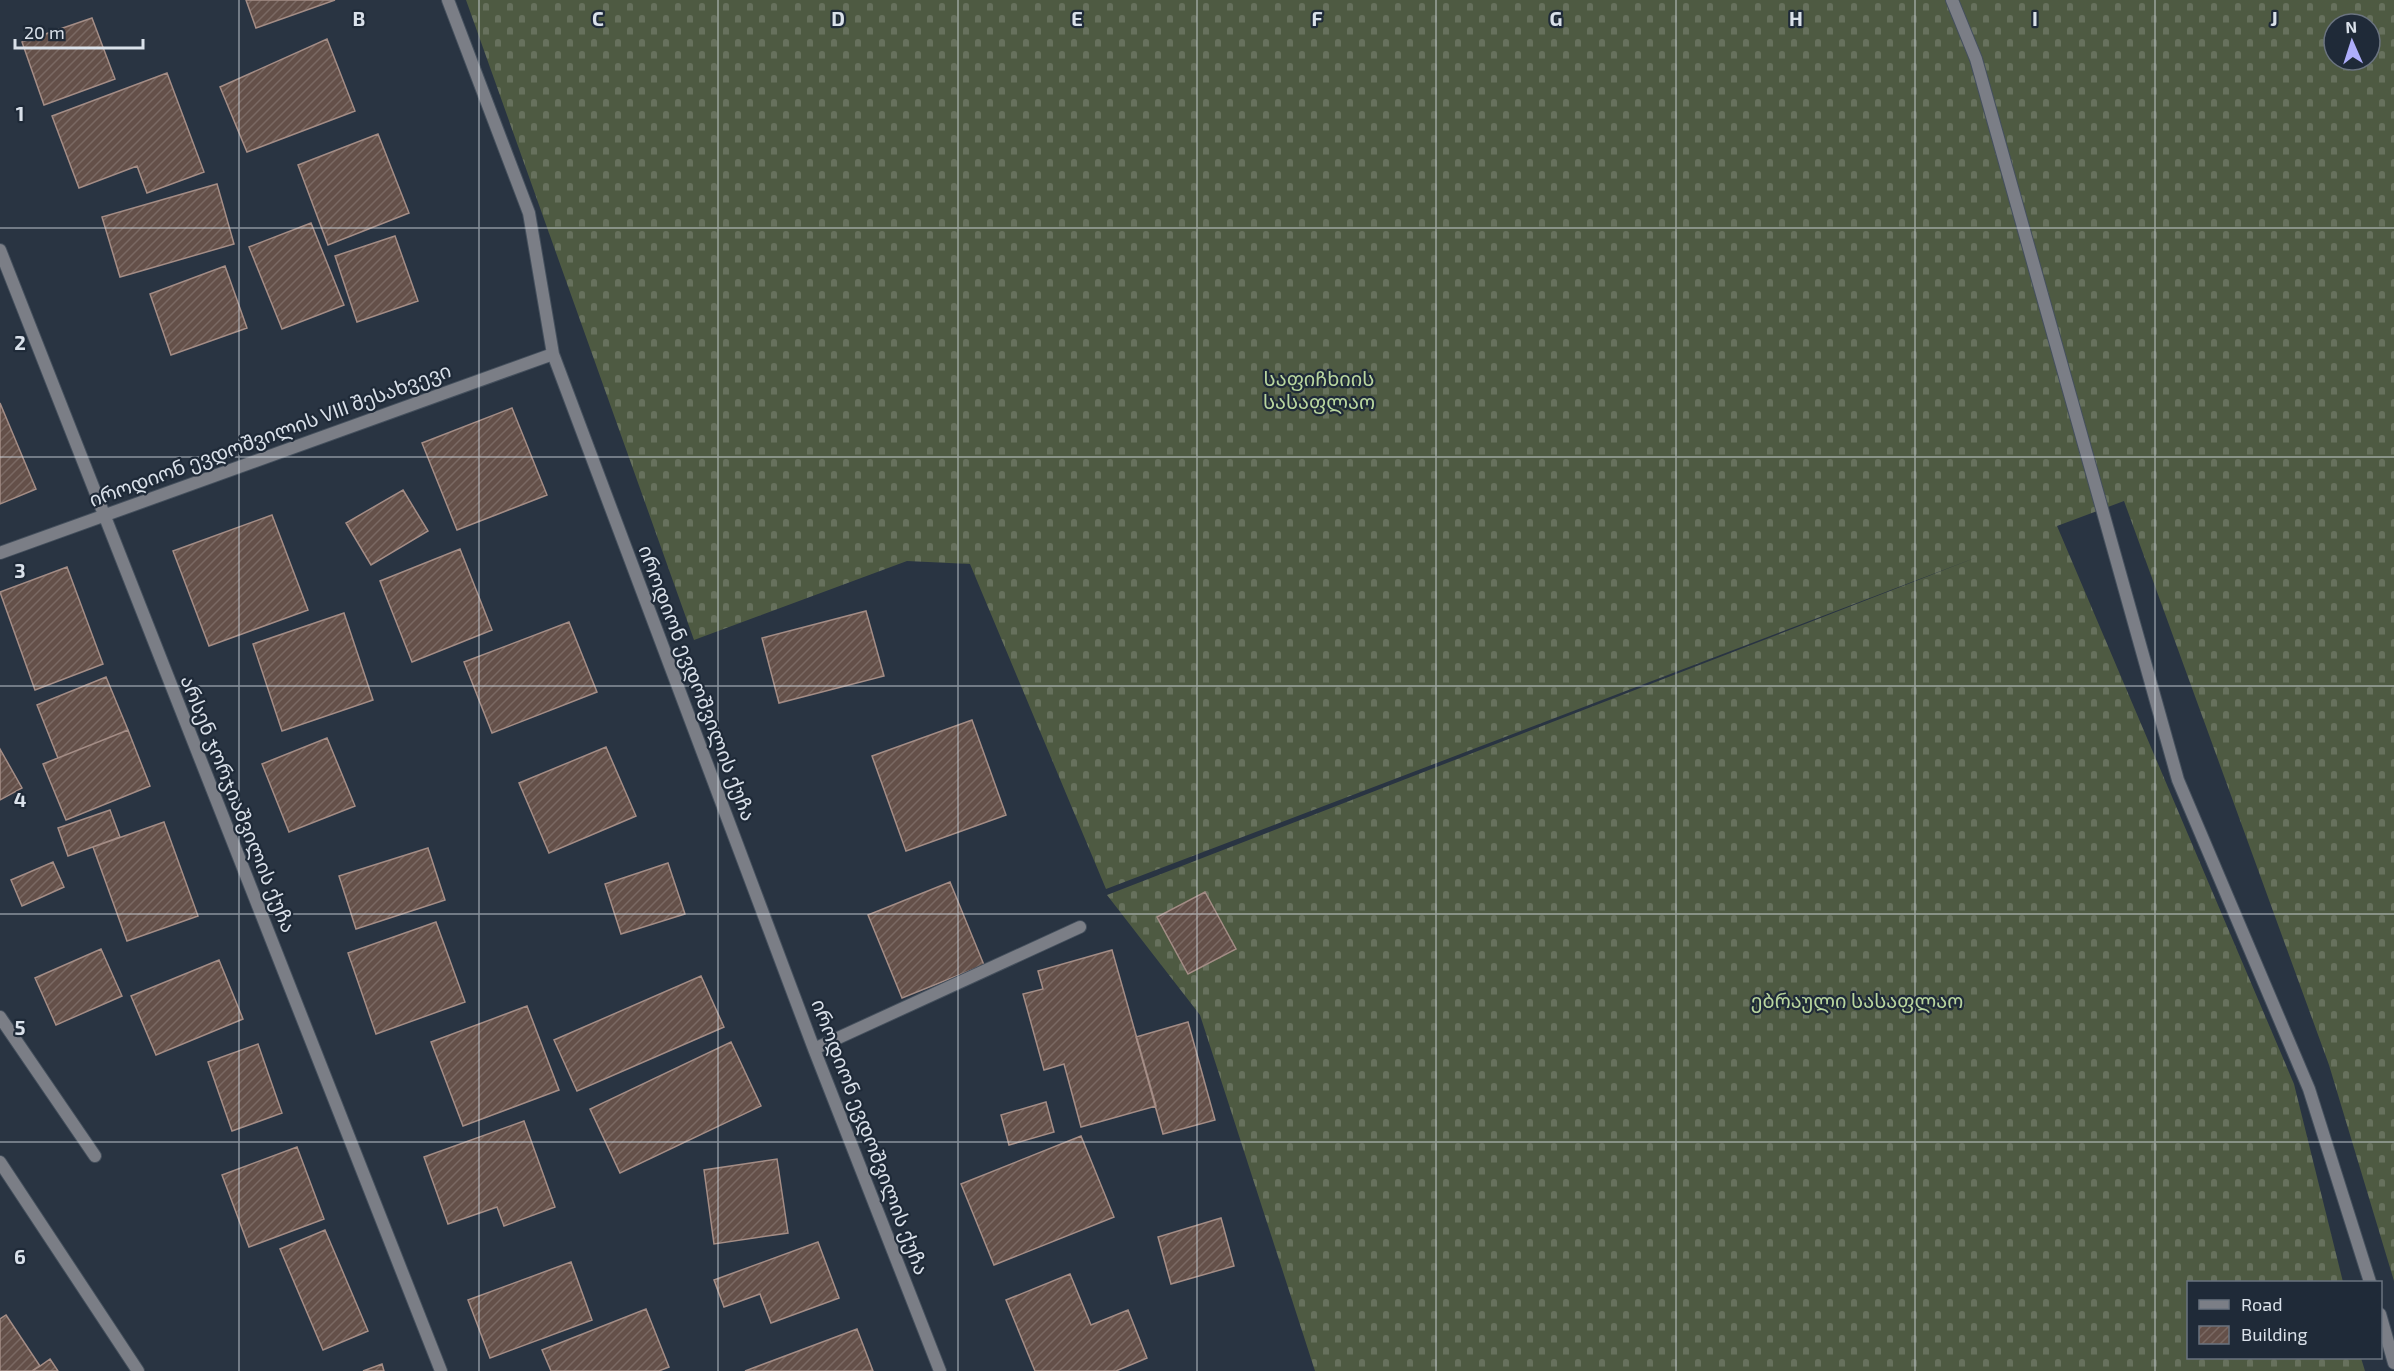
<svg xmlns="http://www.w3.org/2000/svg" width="2394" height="1371" viewBox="0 0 2394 1371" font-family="'Exo 2','Noto Sans Georgian',sans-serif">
<defs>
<pattern id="cemetery-stones" width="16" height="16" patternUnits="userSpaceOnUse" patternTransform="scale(1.5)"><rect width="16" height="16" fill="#4e5a42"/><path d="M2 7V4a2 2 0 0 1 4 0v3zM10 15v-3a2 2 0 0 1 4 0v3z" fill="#67715d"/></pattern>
<pattern id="building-hatch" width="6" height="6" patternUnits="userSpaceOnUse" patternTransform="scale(1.5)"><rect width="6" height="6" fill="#645049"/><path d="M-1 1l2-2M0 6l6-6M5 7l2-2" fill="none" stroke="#7a6963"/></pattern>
</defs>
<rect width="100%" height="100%" fill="#293442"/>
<!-- cemetery -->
<path fill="url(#cemetery-stones)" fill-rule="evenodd" d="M466 0H2394V1281L2329 1065 2124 501 2057 526 2294 1084 2343 1282H2188V1358H2361L2365 1371H1315L1200 1015 1107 895 1980 556 1106 889 970 564 907 561 694 640ZM2334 24H2370V60H2334Z"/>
<!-- building -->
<path fill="url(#building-hatch)" stroke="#a48d86" stroke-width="1.5" d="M246 0H335L256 28Z
M92 18 115 79 44 105 22 42Z
M327 39 355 111 247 152 220 87Z
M167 73 204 172 147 193 137 166 79 188 52 116Z
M378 134 409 213 328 245 298 165Z
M217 184 234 244 120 277 102 217Z
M311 223 344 305 282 329 249 247Z
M395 236 418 301 357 322 335 256Z
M225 266 247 328 171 355 150 294Z
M0 403 36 489 0 504Z
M512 408 547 495 457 530 422 443Z
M403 490 428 531 371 565 346 523Z
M272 515 308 610 209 646 173 551Z
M460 549 492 630 412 662 380 581Z
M67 567 103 664 35 690 0 592Z
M866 611 884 676 779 703 762 638Z
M344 613 373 700 282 731 253 644Z
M569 622 597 692 492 733 464 662Z
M106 677 128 730 58 758 37 705Z
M972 720 1006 815 906 851 872 756Z
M128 730 150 786 66 820 43 764Z
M327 738 355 806 289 832 262 764Z
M606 747 636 816 549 853 519 783Z
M0 749 22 788 0 800Z
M110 810 120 837 68 856 58 828Z
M164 822 198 916 127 941 93 847Z
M428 848 445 900 356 929 339 876Z
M53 862 64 887 22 906 11 880Z
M668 863 685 914 621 934 605 884Z
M950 882 984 965 902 998 868 915Z
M1205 892 1236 949 1188 974 1157 917Z
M436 922 465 1002 376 1034 348 953Z
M101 949 122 996 56 1025 35 978Z
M1112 950 1156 1106 1081 1127 1064 1064 1044 1070 1023 994 1043 989 1038 971Z
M219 960 243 1019 156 1055 131 996Z
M701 976 724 1027 577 1091 554 1040Z
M527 1006 559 1090 463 1126 431 1042Z
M1188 1022 1215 1120 1163 1134 1136 1037Z
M731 1042 761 1106 620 1173 590 1109Z
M258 1044 282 1113 232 1131 208 1062Z
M1046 1102 1054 1132 1009 1145 1001 1115Z
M524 1121 555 1207 504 1226 497 1207 448 1224 424 1157Z
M1081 1136 1114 1217 994 1265 961 1184Z
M297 1147 324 1219 249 1247 222 1175Z
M777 1159 788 1233 714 1244 704 1170Z
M1221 1218 1234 1266 1171 1284 1158 1237Z
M325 1230 368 1331 323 1350 280 1249Z
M818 1242 839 1298 771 1323 760 1294 724 1307 714 1280Z
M571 1262 592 1320 490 1358 468 1300Z
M1070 1274 1091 1325 1128 1310 1147 1358 1116 1371H1035L1006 1300Z
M646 1309 669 1367 659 1371H551L542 1350Z
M6 1315 40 1366 32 1371H0V1319Z
M857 1329 873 1371H745Z
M50 1359 58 1371H32L40 1366Z
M382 1364 384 1371H363Z"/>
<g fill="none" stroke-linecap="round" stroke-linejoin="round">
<!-- lane casing -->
<g stroke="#45505d" stroke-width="14">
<path id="lane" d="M1952 0 1976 59 2178 780 2309 1089 2370 1282
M0 1017 95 1156
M2380 1314 2394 1363"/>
</g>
<!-- street casing -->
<g stroke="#45505d" stroke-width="14">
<path id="street" d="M448 0 529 213 553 354 814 1049 940 1371
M0 250 441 1371
M0 553 553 354
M814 1049 1080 927
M0 1162 138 1371"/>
</g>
<!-- lane -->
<use href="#lane" stroke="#7b7e86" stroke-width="12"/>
<!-- street -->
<use href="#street" stroke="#7b7e86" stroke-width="12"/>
</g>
<!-- grid -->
<path fill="none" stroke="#dae1ea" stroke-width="1.5" stroke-opacity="0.55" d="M239 0V1371M479 0V1371M718 0V1371M958 0V1371M1197 0V1371M1436 0V1371M1676 0V1371M1915 0V1371M2155 0V1371M0 228H2394M0 457H2394M0 686H2394M0 914H2394M0 1142H2394"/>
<g text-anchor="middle" stroke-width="4.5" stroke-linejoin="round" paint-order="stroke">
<!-- park labels -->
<g font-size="20" fill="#b9d69f" stroke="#1f2a38">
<text x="1319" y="386">საფიჩხიის<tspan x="1319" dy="23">სასაფლაო</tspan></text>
<text x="1857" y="1008">ებრაული სასაფლაო</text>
</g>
<!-- street labels -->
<g font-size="20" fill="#dae1ea" stroke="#1f2a38">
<text transform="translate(270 435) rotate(-20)" y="7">იროდიონ ევდოშვილის VIII შესახვევი</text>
<text transform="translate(697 683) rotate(69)" y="7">იროდიონ ევდოშვილის ქუჩა</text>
<text transform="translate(238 804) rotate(68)" y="7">არსენ ჯორჯიაშვილის ქუჩა</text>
<text transform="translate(870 1137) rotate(69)" y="7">იროდიონ ევდოშვილის ქუჩა</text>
</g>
</g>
<g font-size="20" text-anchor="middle" font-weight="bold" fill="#dae1ea" stroke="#1f2a38" stroke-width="4.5" stroke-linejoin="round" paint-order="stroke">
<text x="359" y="26">B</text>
<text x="598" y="26">C</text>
<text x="838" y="26">D</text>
<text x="1077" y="26">E</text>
<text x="1317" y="26">F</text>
<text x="1556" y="26">G</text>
<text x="1796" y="26">H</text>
<text x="2035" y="26">I</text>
<text x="2274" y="26">J</text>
<text x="20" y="121">1</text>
<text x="20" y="350">2</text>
<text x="20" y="578">3</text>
<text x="20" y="807">4</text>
<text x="20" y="1035">5</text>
<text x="20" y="1264">6</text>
</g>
<!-- legend -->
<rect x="2187" y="1281" width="195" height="78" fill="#1f2a38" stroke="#6a737f" stroke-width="1.5"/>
<rect x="2199" y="1300" width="30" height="9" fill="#7b7e86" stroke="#6a737f" stroke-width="1.5"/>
<text x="2241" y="1311" font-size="18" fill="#dae1ea">Road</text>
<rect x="2199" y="1326" width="30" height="18" fill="url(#building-hatch)" stroke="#6a737f" stroke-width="1.5"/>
<text x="2241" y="1341" font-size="18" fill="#dae1ea">Building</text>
<!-- north arrow -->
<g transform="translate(2352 42) rotate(357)"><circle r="28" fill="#1f2a38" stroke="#6a737f" stroke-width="1.5"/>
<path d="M0-4.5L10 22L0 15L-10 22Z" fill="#aeaefb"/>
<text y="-9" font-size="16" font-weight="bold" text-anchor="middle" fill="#dae1ea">N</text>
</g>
<!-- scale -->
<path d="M15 39v9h128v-9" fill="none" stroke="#dae1ea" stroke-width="3"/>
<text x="24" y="39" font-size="18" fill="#dae1ea" stroke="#1f2a38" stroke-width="4.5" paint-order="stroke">20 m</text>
</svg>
